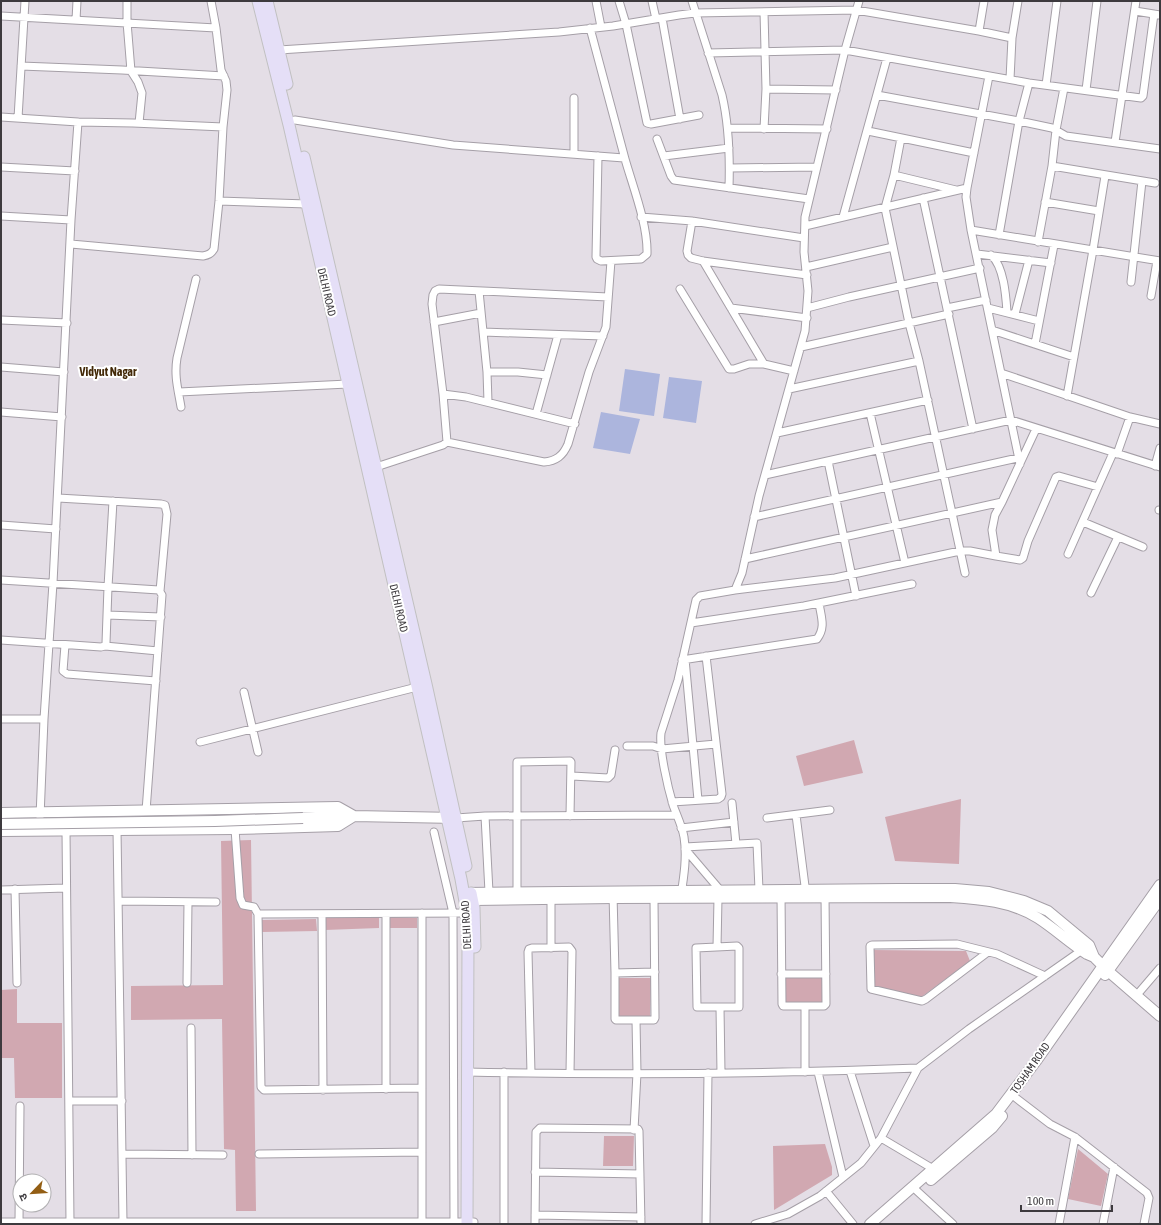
<svg xmlns="http://www.w3.org/2000/svg" width="1161" height="1225" viewBox="0 0 1161 1225" font-family="'Asap Condensed','Noto Sans Devanagari',sans-serif">
<rect width="100%" height="100%" fill="#e4dee6"/>
<!-- green -->
<path fill="#d1a8b1" d="M854 740 863 773 804 786 796 756Z
M961 799 959 864 895 861 885 817Z
M251 840 256 1211H236L235 1150 224 1149 222 1019 131 1020V986L223 985 221 841Z
M379 916V928L325 930V918Z
M390 917 417 918V928H390Z
M316 919 317 931 262 932V920Z
M873 950 966 951 970 961 920 998 874 987Z
M785 976 823 977V1004L785 1003Z
M619 978H651L650 1017 618 1016Z
M17 989V1023H62V1098H15L14 1058H1V990Z
M604 1136H634L633 1166H603Z
M825 1144 832 1167V1175L774 1210 773 1146Z
M1078 1149 1108 1174 1101 1206 1068 1199Z"/>
<!-- water -->
<path fill="#acb5dd" d="M625 369 660 374 654 416 619 411Z
M669 377 702 381 696 423 663 418Z
M601 412 640 419 630 454 593 448Z"/>
<g fill="none" stroke-linecap="round" stroke-linejoin="round">
<!-- street casing -->
<g stroke="#a59fa7" stroke-width="9">
<path id="street" d="M127 1V22L131 71 138 82 142 93 139 123
M596 1 601 27
M619 1 626 24 647 123 651 124 699 115
M652 1 656 19
M692 1 722 95C729 125 730 156 729 188
M1135 11 1160 15
M764 12 766 89 764 129
M1 16 216 28 211 1
M662 18 680 119
M76 20 77 1
M590 28C602 72 613 115 625 159 633 187 648 225 647 254L641 259 601 261 597 259 596 257 598 156
M979 31 984 1
M279 50 559 32 613 26 679 15 695 13 856 10 979 31 1012 38
M708 53 845 50 1029 83 1141 98 1143 96 1154 14
M21 66 122 70 224 76
M989 76 967 188 966 197 971 230 1020 464
M1010 79 1012 38 1018 1
M1046 85 1057 1
M766 89 836 90
M1086 90 1097 1
M877 95 1019 121 1052 128 1066 136 1160 149
M1 117 78 122 71 220 1 216
M18 118 25 1
M295 120 453 145 624 158
M78 122 133 123 223 127
M728 128 827 129
M868 131 974 153
M901 138 894 175 885 208 909 323 919 361 965 573
M657 139 671 176 674 180 809 199
M1115 142 1136 1
M574 154V98
M664 156 729 148
M1052 166 1155 183
M1 167 75 171
M730 168 817 167
M894 175 956 190
M923 198 973 429
M219 201 307 204
M1045 202 1099 211
M641 217 692 221 804 238
M843 217 887 58
M692 221 687 251 688 255 691 258 703 261 807 275
M805 226 967 188
M971 230 1160 261
M999 235 1019 121 1029 83
M1038 242 1052 166 1056 130 1064 88
M71 244 203 256C208 255 211 254 214 249L219 201 223 127 227 90 226 81 221 70 216 28
M977 254 1051 263
M991 255C1004 266 1006 297 1007 312
M703 261 764 364 794 371
M806 267 893 247
M1131 282 1142 181
M680 289 729 369H734L749 364H764
M479 291 487 372 488 402
M1151 296 1157 261
M731 308 807 318
M807 308 849 297 980 268
M947 308 986 300
M988 308 1039 321
M1015 314 1029 260
M1 320 67 323
M434 322 481 313
M992 330 1074 357
M483 332 603 336
M1035 344 1054 245
M801 347 949 314
M1 367 64 372
M487 372H518L547 375
M1001 373 1130 417 1160 424
M789 389 919 361
M179 392 348 384
M443 394 466 397 575 424
M1067 396 1093 250 1105 176
M181 407C178 389 174 376 177 358L196 279
M1 412 62 417
M870 413 905 563
M536 414 558 335
M777 433 928 400
M447 442 443 394 432 304 433 295 435 291 439 289 608 297
M1117 454 1130 417
M828 461 856 596
M1155 466 1160 448
M373 468 443 445 447 442 544 462C556 461 563 456 568 444L589 372 606 327 611 261
M765 475 1011 420 1160 467
M58 498 161 504 165 505 167 514 160 591
M1159 510H1160
M754 517 1018 458
M1083 522 1143 547
M1 525 56 529
M1068 554 1113 453
M996 556 1020 560 1023 558 1028 541 1056 477 1059 476 1098 487
M745 559 1002 502
M1 580 159 590 162 595 146 811
M735 590 835 578 960 551H970L996 556 992 530 995 515 1002 502 1036 429
M1091 593 1118 537
M107 615 161 617
M691 623 804 606 912 584
M1 640 101 647 105 646 106 643 108 587 113 501
M65 645 63 671 67 674 156 681
M105 646 158 651
M685 659 698 800
M682 660 817 639C826 627 821 617 819 603
M244 692 258 752
M1 719H44
M200 742 417 687
M627 746H653L662 749 716 744
M572 776 608 778 611 775 615 750
M672 802 718 799 721 797 722 794 706 656
M732 803 736 844
M796 815 806 894
M485 816 489 892
M40 817 44 719 53 583 71 220
M456 818 485 816 676 815
M767 818 830 810
M681 828 734 822
M235 829 240 898 243 905 254 907 258 914 261 1087 264 1090 422 1088
M117 830 123 1222
M66 831 70 1222
M434 832 453 913 454 1224
M685 847 757 843 759 890
M685 849 720 890
M15 889 17 983
M1 890 66 888
M613 894 615 973V1019L616 1020H654L655 1018 654 898
M781 894 782 1004 783 1006H824L826 1004 825 894
M681 895C684 876 687 856 684 837 682 826 677 816 673 805 668 788 659 750 661 733L678 680 696 600 700 596 735 590 742 573 759 496 805 331 808 291 804 252 805 217 845 50 859 1
M517 897V762L570 761 571 762 570 816
M119 901 216 902
M258 914 469 913
M322 914 323 1090
M386 914V1089
M737 946 739 948V1007H697L696 948Z
M717 947 718 898
M551 948V896
M988 952 926 999 922 1001 871 989 870 947V946L872 945 957 944 997 954 1045 976
M615 973 655 972
M781 974H826
M187 983 188 902
M1136 996 1160 968
M805 1006V1072
M720 1007 721 1073
M191 1028 192 1155
M850 1071 874 1146
M467 1072C617 1075 768 1074 918 1068
M504 1072V1224
M818 1072 843 1177
M531 1073 528 952 529 949 532 948 569 947 572 951 570 1073
M1016 1098 1050 1124 1075 1137 1147 1193 1149 1198 1144 1224
M69 1101H122
M634 1130 637 1073 636 1020
M881 1138 935 1170
M122 1154 223 1155
M259 1154 422 1152
M535 1172 640 1174
M826 1191 853 1224
M917 1191 953 1224
M535 1215 641 1217
M1 1222H474
M19 1222 20 1106
M422 1224V913
M535 1224 536 1132 540 1128 638 1129 639 1131 641 1224
M706 1224 708 1073
M755 1224 788 1214 820 1196 861 1163 881 1138 918 1068 969 1029 1085 948
M1059 1224 1075 1137
M1103 1224 1114 1167"/>
</g>
<!-- secondary casing -->
<g stroke="#a59fa7" stroke-width="12">
<path id="secondary" d="M1 813 338 807 354 816
M303 818 354 816 456 818
M1 831 235 829 338 826 354 816
M464 893 897 889H955L989 892 1024 901 1048 911 1089 945 1094 957 1108 971 1160 1016
M474 900 613 898 950 897C980 899 1011 901 1038 918 1055 929 1070 943 1087 954L1094 957
M1105 975 1160 899
M931 1180 992 1128 1002 1116
M870 1224 996 1114 1036 1061 1160 885"/>
</g>
<!-- primary casing -->
<g stroke="#c1c0c1" stroke-width="13">
<path id="primary" d="M258 1 289 125 461 879 466 907 468 938 467 1224
M267 1 287 84
M304 157 426 684 466 866
M471 893 474 908 475 947"/>
</g>
<!-- street -->
<use href="#street" stroke="#fff" stroke-width="7"/>
<!-- secondary -->
<use href="#secondary" stroke="#fff" stroke-width="10"/>
<!-- primary -->
<use href="#primary" stroke="#e5dff7" stroke-width="11"/>
<!-- secondary-bridge casing -->
<g stroke="#a59fa7" stroke-width="12" stroke-linecap="butt">
<path id="secondary-bridge" d="M1 824 215 821 303 818"/>
</g>
<!-- secondary-bridge -->
<use href="#secondary-bridge" stroke="#fff" stroke-width="10"/>
</g>
<g text-anchor="middle" stroke-width="4" stroke-linejoin="round" paint-order="stroke">
<!-- street labels -->
<g font-size="11" fill="#3d3a3e" stroke="#fff">
<text transform="translate(327 292) rotate(77)" y="4">DELHI ROAD</text>
<text transform="translate(399 608) rotate(77)" y="4">DELHI ROAD</text>
<text transform="translate(466 925) rotate(-93)" y="4">DELHI ROAD</text>
<text transform="translate(1030 1068) rotate(-55)" y="4">TOSHAM ROAD</text>
</g>
<!-- neighbourhood labels -->
<g font-size="12" font-weight="bold" fill="#432908" stroke="#fff">
<text x="108" y="376">Vidyut Nagar</text>
</g>
</g>
<!-- border -->
<rect width="1161" height="1225" fill="none" stroke="#3d3a3e" stroke-width="4"/>
<!-- north arrow -->
<g transform="translate(32 1193) rotate(245)"><circle r="19" fill="#ffffff" stroke="#b1b0b2"/>
<path d="M0-3L7 15L0 10L-7 15Z" fill="#935e14"/>
<text y="-6" font-size="11" font-weight="bold" text-anchor="middle" fill="#3d3a3e">उ</text>
</g>
<!-- scale -->
<path d="M1021 1205v6h91v-6" fill="none" stroke="#3d3a3e" stroke-width="2"/>
<text x="1027" y="1205" font-size="12" fill="#3d3a3e" stroke="#ffffff" stroke-width="3" paint-order="stroke">100 m</text>
</svg>
